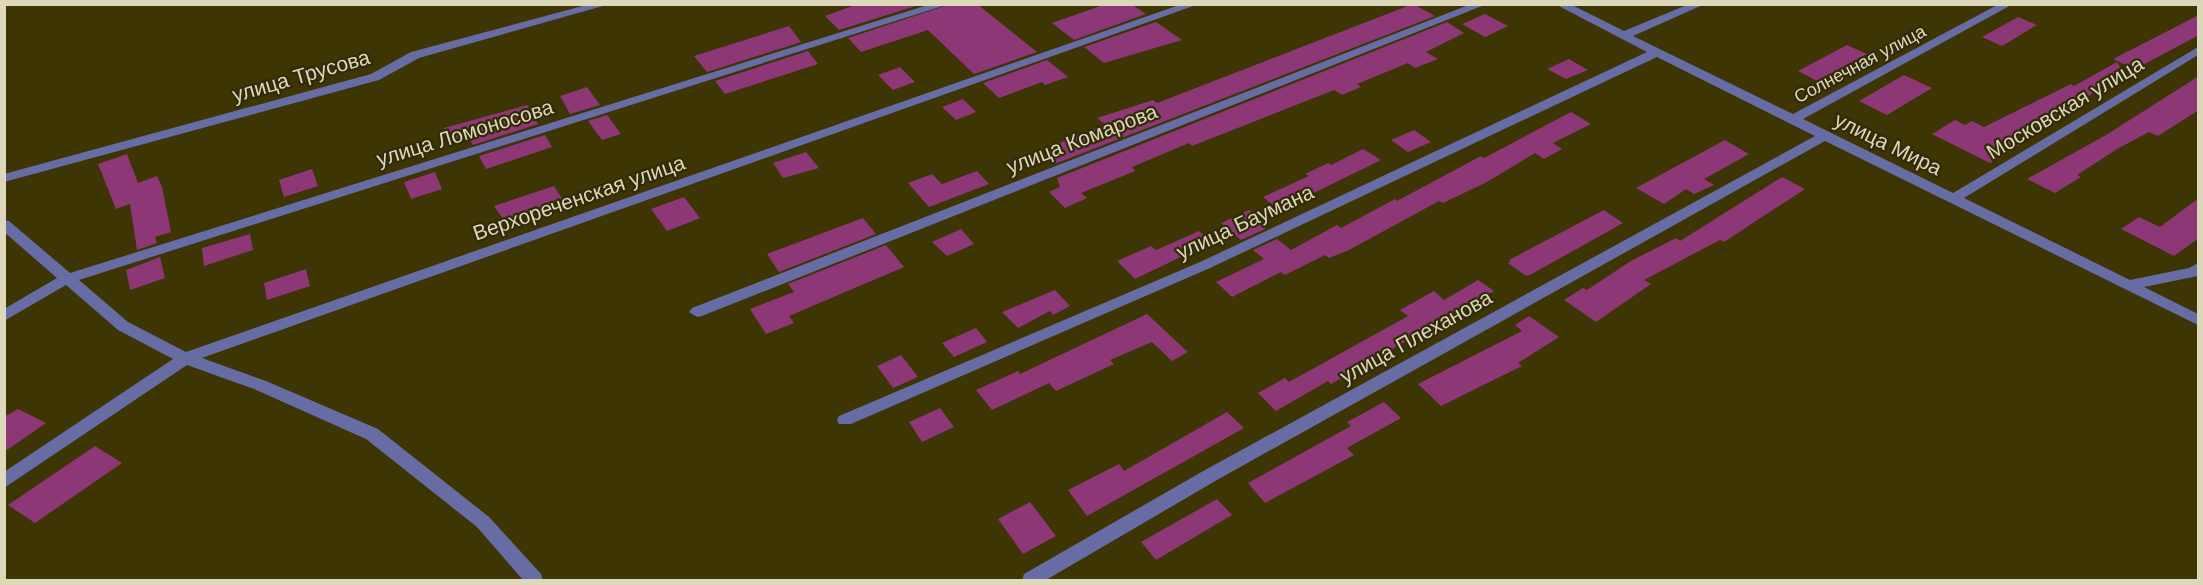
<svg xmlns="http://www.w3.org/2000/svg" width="2203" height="585" viewBox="0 0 2203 585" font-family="Arial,sans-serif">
<rect width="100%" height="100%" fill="#3d3503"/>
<!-- building -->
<path fill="#8d3777" d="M858 4H922L839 30 825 16Z
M951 4H977L1037 52 974 74 928 30 861 52 848 38Z
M1106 4H1131L1146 14 1074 40 1052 23Z
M1413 4 1435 16 1052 165 1045 149 1105 124 1097 118 1153 100 1157 103Z
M1485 14 1508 26 1485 37 1462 24Z
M2199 15V35L2135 69 2113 59Z
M2018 17 2037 25 2002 46 1982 37Z
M1156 22 1182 40 1104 63 1084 47Z
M1447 22 1464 33 1426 52 1438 59 1415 68 1408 63 1357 84 1361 87 1342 95 1334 90 1192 146 1189 143 1132 167 1135 171 1081 193 1087 198 1065 208 1049 192 1060 187 1057 178Z
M789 26 801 42 707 72 694 56Z
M1847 45 1867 54 1817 81 1798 71Z
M808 51 818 64 725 94 715 81Z
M1569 59 1588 70 1566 79 1547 69Z
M1047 60 1068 77 1045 85 1042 82 999 98 983 83Z
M2117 62 2123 72 2076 105 2012 140 2020 144 1990 163 1932 134 1955 120 1965 125 1972 121 1984 127 2071 84 2074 86Z
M900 67 915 82 893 90 878 75Z
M1904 75 1932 88 1887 115 1859 101Z
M2199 76V110L2158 136 2149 132 2117 149 2077 175 2081 177 2055 193 2027 179 2106 135Z
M587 87 600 105 570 114 560 96Z
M963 99 976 112 956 120 942 107Z
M527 105 538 124 473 145 469 138 450 143 444 128Z
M1571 112 1591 124 1553 143 1562 149 1544 159 1535 153 1487 182 1443 203 1439 201 1349 250 1329 258 1325 255 1285 275 1281 272 1232 297 1216 282 1264 259 1253 250 1277 239 1291 250 1337 225 1341 228 1395 199 1397 201 1481 156 1484 158Z
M607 115 621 134 602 140 588 121Z
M1414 130 1431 142 1408 152 1391 140Z
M545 135 552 147 486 169 479 156Z
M1725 140 1749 154 1704 179 1714 185 1694 194 1686 189 1664 204 1636 188Z
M1363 149 1381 160 1279 210 1263 197 1309 176 1305 174 1328 163 1331 165Z
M806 152 819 168 783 178 773 163Z
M127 154 138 183 157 176 162 187 171 232 155 237 157 243 137 250 130 204 116 209 98 164Z
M312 169 318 186 284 197 279 180Z
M977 171 989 184 929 207 908 183 932 174 942 184Z
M435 172 442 189 411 199 404 182Z
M1782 177 1805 189 1724 242 1720 240 1644 280 1651 284 1596 322 1564 300 1583 288 1587 290 1631 261 1676 238 1680 241Z
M554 186 563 200 505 222 494 206Z
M684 197 700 218 667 231 651 209Z
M2199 198V238L2174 256 2121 229 2139 217 2160 227Z
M1249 210 1265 223 1261 225 1265 229 1241 240 1221 223Z
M1604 210 1623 223 1530 275 1526 276 1508 263 1511 261 1509 260Z
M863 218 876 234 779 272 767 254Z
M961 229 974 244 947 256 932 242Z
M1199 231 1212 242 1135 279 1117 261 1151 246 1156 250Z
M250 234 253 250 204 266 202 248Z
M886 245 904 267 789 316 794 323 766 334 750 309 794 292 788 284Z
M160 257 165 278 130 290 126 270Z
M306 269 310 286 267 300 264 283Z
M1478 280 1494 291 1331 384 1328 381 1276 411 1258 393 1285 378 1289 382 1408 316 1400 310 1434 291 1444 300Z
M1055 290 1070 306 1053 315 1050 311 1018 328 1002 312Z
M1147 314 1188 352 1172 361 1152 342 1110 360 1114 364 1056 391 1049 383 992 410 976 390 1018 371 1020 374Z
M1529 316 1559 337 1518 363 1522 366 1441 406 1418 384 1522 331 1515 325Z
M976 328 987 342 954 357 942 343Z
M901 355 918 377 893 388 877 366Z
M1384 402 1401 418 1347 448 1354 455 1265 503 1248 483 1351 426 1347 422Z
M940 408 954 427 922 442 909 422Z
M18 409 46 423 4 452V417Z
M1227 412 1244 428 1087 516 1068 490 1119 464 1124 471Z
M95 446 122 463 35 523 8 505Z
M1217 499 1232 515 1156 560 1141 542Z
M1030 502 1056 536 1023 554 998 519Z"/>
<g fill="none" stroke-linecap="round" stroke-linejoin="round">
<!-- minor -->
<path fill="#676ca5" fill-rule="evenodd" d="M590 4H610L419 58 379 80 4 182V174L371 74 411 52Z
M931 4H949L79 280 128 322 186 352 1182 4H1199L202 358 266 381 378 429 489 517 541 574 543 580H523L477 527 366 439 254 389 187 365 4 488V472L173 359 118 330 66 285 4 321V309L57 278 4 232V220L9 221 70 273Z
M1471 4H1487L702 316 697 317 689 312 692 308Z
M1555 4H1570L1624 31 1689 4H1705L1633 36 1793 114 1999 4H2013L1803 119 1953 193 2198 47V55L1964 198 2130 280 2189 268 2198 263V276L2144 287 2198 314V325L1825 141 1217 480 1046 580H1022L1024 574 1205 470 1815 136 1657 57 1210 268 851 424H839L837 420 839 416 1200 262 1647 52Z"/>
</g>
<g text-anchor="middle" stroke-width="4.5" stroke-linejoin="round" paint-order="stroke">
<!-- far-street labels -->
<g font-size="18" fill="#ddd8b9" stroke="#312b0a">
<text transform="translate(1860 64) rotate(-28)" y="6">Солнечная улица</text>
</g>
<!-- street labels -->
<g font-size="21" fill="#ddd8b9" stroke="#312b0a">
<text transform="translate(301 76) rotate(-16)" y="7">улица Трусова</text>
<text transform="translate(2065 108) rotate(-31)" y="7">Московская улица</text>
<text transform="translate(465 133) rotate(-17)" y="7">улица Ломоносова</text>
<text transform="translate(1082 139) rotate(-21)" y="7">улица Комарова</text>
<text transform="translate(1888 144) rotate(26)" y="7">улица Мира</text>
<text transform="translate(579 198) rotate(-19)" y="7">Верхореченская улица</text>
<text transform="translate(1245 222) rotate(-25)" y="7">улица Баумана</text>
<text transform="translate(1416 337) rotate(-29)" y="7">улица Плеханова</text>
</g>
</g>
<!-- border -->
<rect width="2203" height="585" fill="none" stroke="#ddd8b9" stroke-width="12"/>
</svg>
